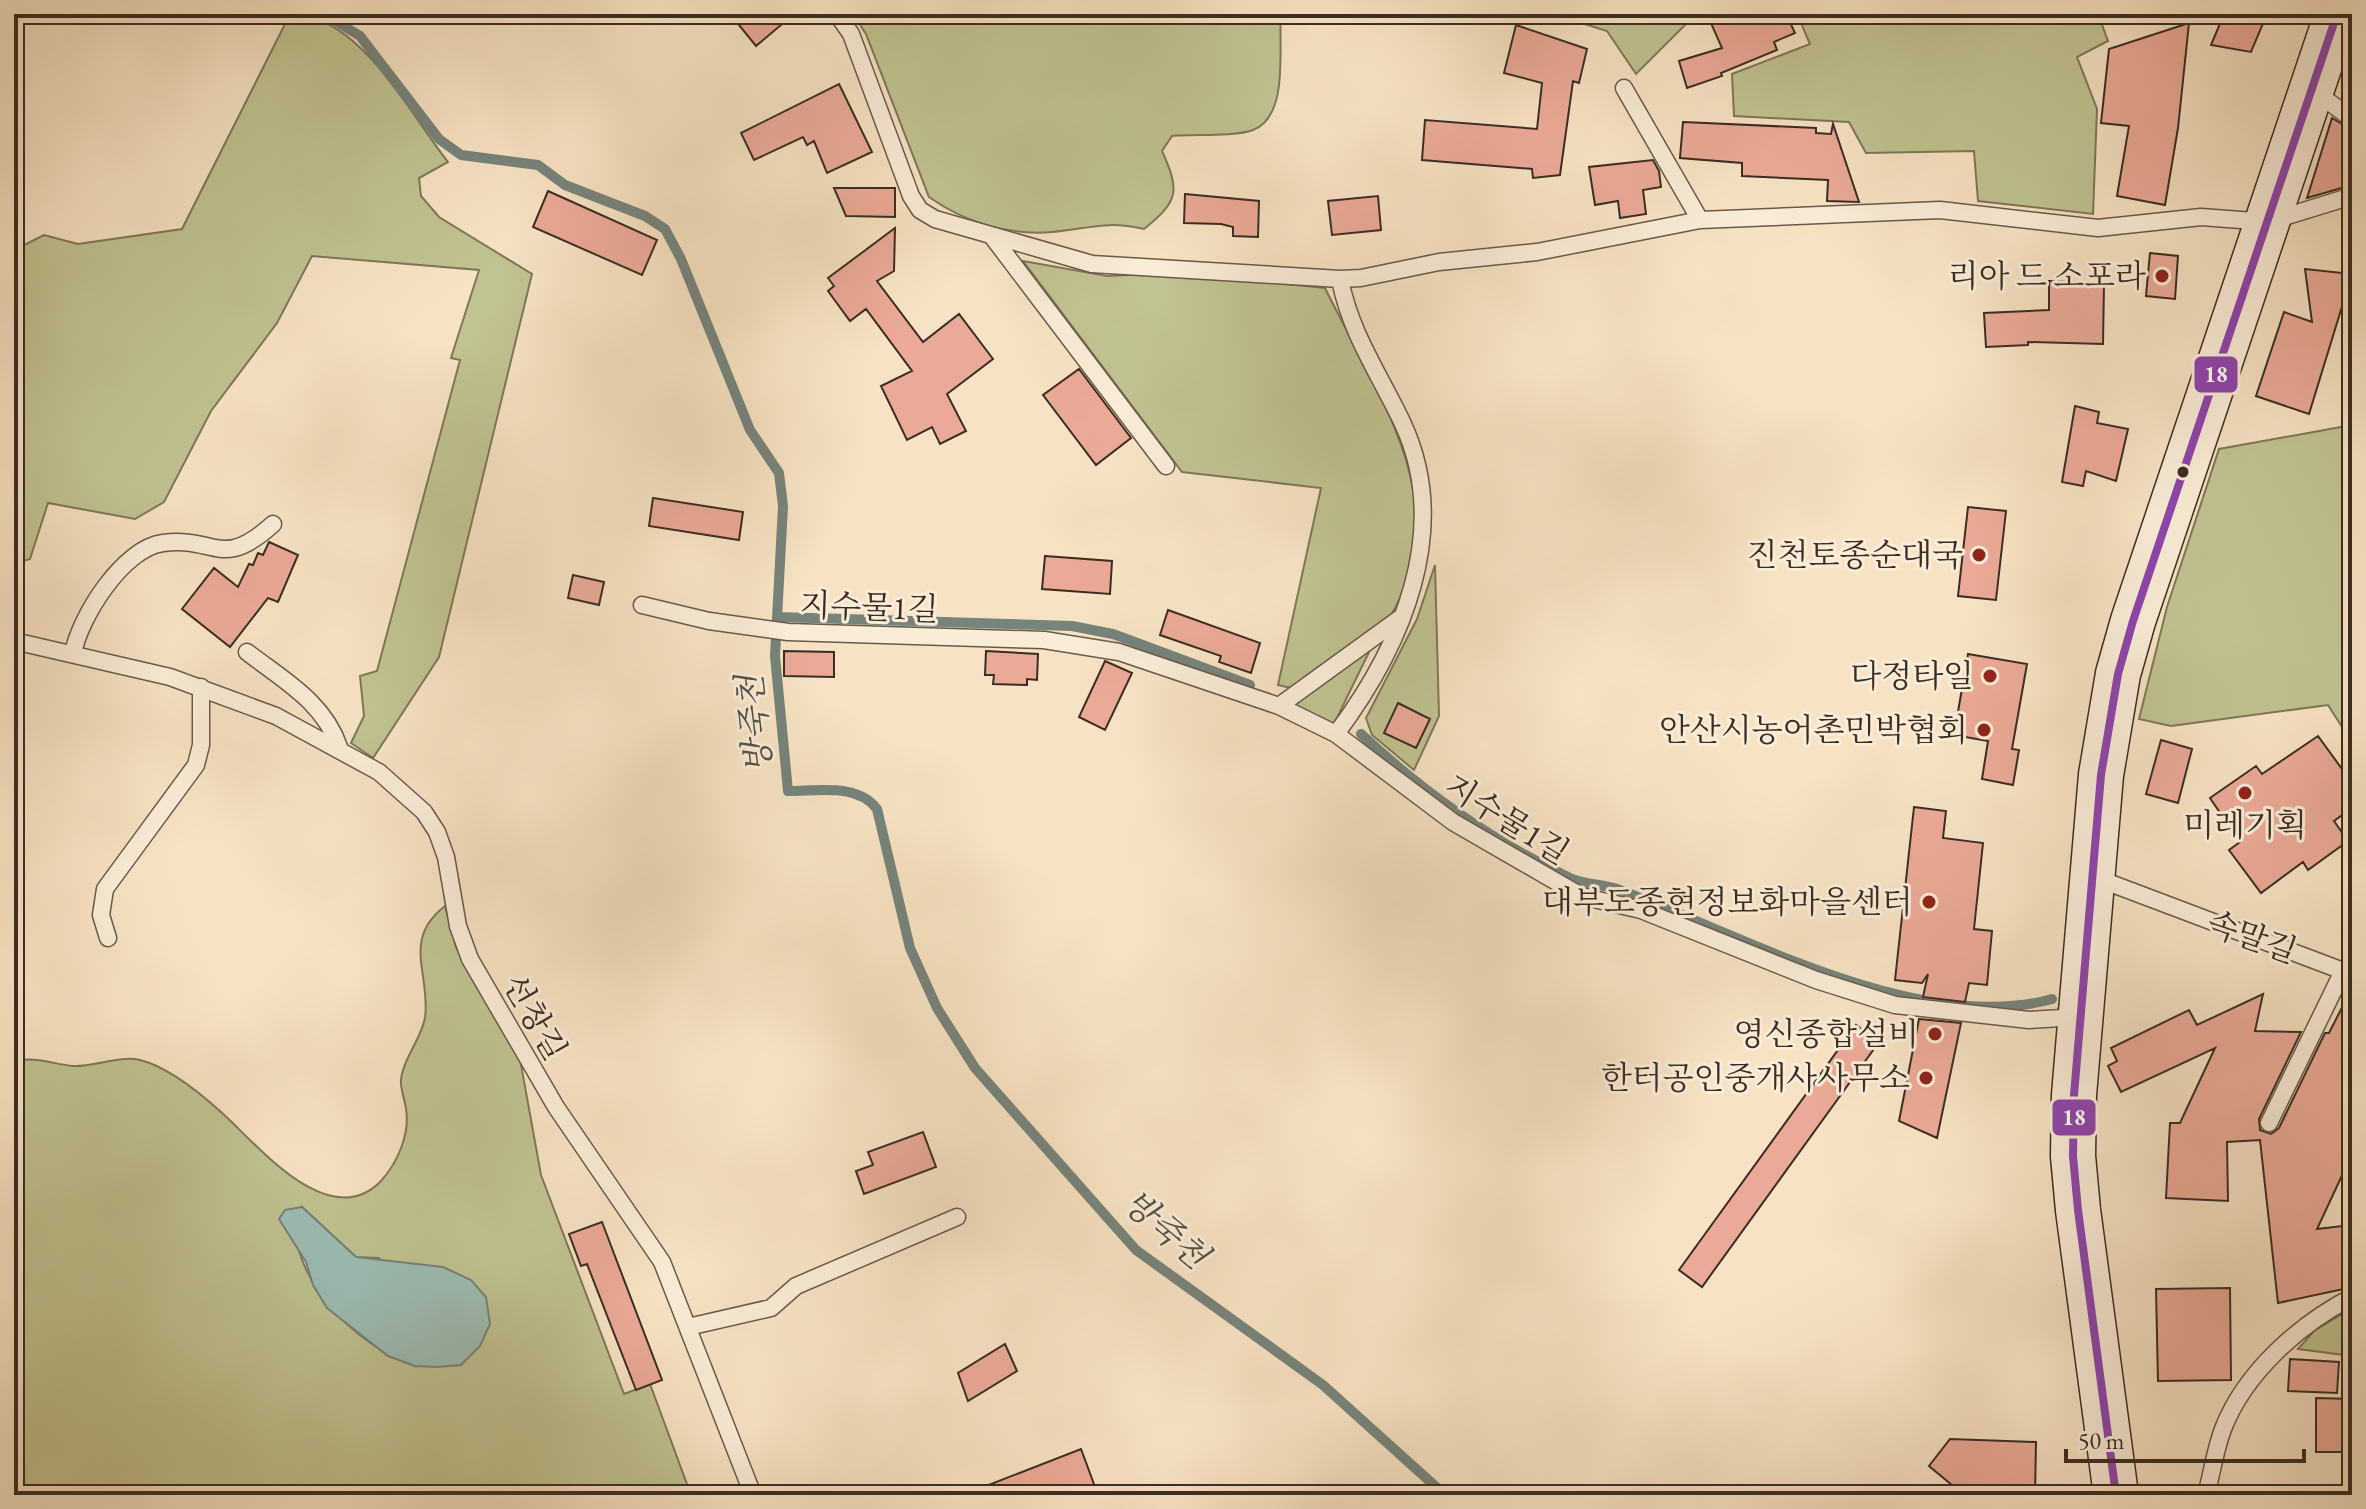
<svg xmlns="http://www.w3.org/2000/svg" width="2366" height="1509" viewBox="0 0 2366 1509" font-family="'EB Garamond','Noto Serif KR',serif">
<rect width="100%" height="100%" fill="#f7e3c3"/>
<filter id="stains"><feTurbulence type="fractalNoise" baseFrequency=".0025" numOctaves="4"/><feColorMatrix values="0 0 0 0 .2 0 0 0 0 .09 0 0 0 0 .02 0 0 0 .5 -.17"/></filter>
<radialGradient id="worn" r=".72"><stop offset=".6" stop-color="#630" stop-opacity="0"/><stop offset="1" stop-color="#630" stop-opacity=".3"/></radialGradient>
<!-- green -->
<path fill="#c1c391" stroke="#7e785a" stroke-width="2" fill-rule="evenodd" d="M290 14C360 14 409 113 448 162L419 178 421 196 439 217 532 274 439 657 373 758 351 743 364 716 360 676 377 671 460 360 451 358 479 270 312 256 277 323 211 411 164 502 135 519 48 503 30 559 14 564V250L44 235 78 244 182 229Z
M853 14H1281C1278 45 1290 116 1253 130 1234 137 1194 134 1172 136L1162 151C1180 191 1179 201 1144 229 1104 220 1089 229 1052 232 1009 236 964 222 929 197L866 34Z
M1553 14H1705L1690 20 1636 74 1607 31Z
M1797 14H2098L2108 41 2077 57 2097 109 2093 214 1978 201 1974 151 1866 153 1849 122 1734 116 1732 74 1810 44Z
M1023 261 1107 276 1179 273 1325 288C1369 379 1445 483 1405 586 1400 598 1394 614 1384 623 1358 648 1324 668 1295 689L1278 685 1321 488 1182 472Z
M2352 425V723L2344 730 2328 705 2171 726 2139 719 2167 607 2219 449Z
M1435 565 1439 716 1414 770 1372 735 1366 718 1417 619Z
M1371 648 1333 726 1293 706Z
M445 906 456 947 520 1059 541 1175 624 1394 650 1384 691 1495H14V1061C35 1056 53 1064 73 1066 94 1067 120 1055 140 1060 168 1067 200 1093 221 1112 256 1143 329 1235 381 1181 398 1162 410 1134 406 1109 405 1100 400 1088 401 1080 403 1059 421 1039 425 1018 431 974 401 940 445 906ZM302 1207 356 1257 379 1258 415 1366C365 1348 315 1303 299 1251 296 1239 301 1219 302 1207Z
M2352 1308V1356L2298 1349 2314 1331Z"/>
<!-- water -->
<path fill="#9dbeb5" stroke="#76847b" stroke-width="2" d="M302 1207 356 1257 443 1267 471 1280 486 1297 490 1324 480 1346 461 1365 438 1367 415 1366 388 1356 327 1308 313 1285 306 1262 279 1219 285 1210Z"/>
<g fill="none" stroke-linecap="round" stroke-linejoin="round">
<!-- stream -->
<path stroke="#76847b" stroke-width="10" d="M324 14 360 36 439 139 461 155 538 165 565 185 645 216 665 229 681 259 750 430 779 473 783 506 775 656 788 791C818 791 858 783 877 809L910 948 937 1008 975 1068 1136 1250 1323 1385 1445 1495
M777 617 1072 626 1113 634 1250 685
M1361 734C1422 791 1494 842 1570 878 1586 885 1602 884 1617 889 1740 934 1919 1036 2052 999"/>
</g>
<!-- building -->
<path fill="#ebaa97" stroke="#3b2d23" stroke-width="2" d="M730 14H794L756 46Z
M1707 14H1786L1795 33 1774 42 1777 50 1721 73 1722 76 1687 88 1679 61 1722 48Z
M2224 14H2267L2251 52 2211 45Z
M2189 23 2178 128 2165 205 2117 196 2129 126 2101 123 2109 49Z
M1516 25 1587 49 1579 83 1573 81 1560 175 1533 178 1532 169 1422 160 1425 120 1537 129 1542 83 1504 73Z
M839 84 872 152 827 173 814 141 807 145 803 137 754 160 741 133Z
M2332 118 2352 130V185L2307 198Z
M1683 122 1816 128V133L1831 134 1833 124 1859 202 1827 201 1828 180 1742 176V163L1680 158Z
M1653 160 1659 171 1661 187 1643 190 1646 214 1620 218 1618 201 1595 205 1589 167Z
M834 188H895V217L846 216Z
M548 191 657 240 642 275 533 227Z
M1185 194 1259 201 1258 237 1233 236V227L1221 224 1184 223Z
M1378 196 1381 230 1332 235 1328 201Z
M895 228 894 271 877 281 923 342 959 314 993 359 947 394 966 431 940 444 932 427 907 440 881 386 912 371 866 309 850 321 828 291 834 286 828 278Z
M2150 253 2178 256 2175 299 2146 296Z
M2305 269 2352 274 2309 414 2256 396 2284 312 2312 322Z
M2049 281 2104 283 2103 344 2028 342V345L1986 347 1984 313 2049 310Z
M1079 369 1131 438 1096 465 1043 395Z
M2075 406 2099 412 2097 423 2128 429 2116 481 2086 471 2083 486 2062 482Z
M653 498 743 512 739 540 649 526Z
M1968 507 2006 511 1996 600 1958 596Z
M269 542 298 555 278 602 268 598 230 647 182 609 214 568 238 587 249 564 253 565 258 553 263 555Z
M1045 556 1112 561 1110 594 1042 589Z
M573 575 604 582 599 605 568 598Z
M1168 610 1260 643 1251 673 1219 662 1221 656 1160 635Z
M784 651 834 652V677L784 676Z
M986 651 1038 654 1037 680 1027 679V685L993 684 994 675H985Z
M1968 654 2027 664 2012 749 2019 750 2013 785 1982 779 1988 741 1954 735Z
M1105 661 1132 673 1105 730 1079 717Z
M1398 703 1430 719 1416 748 1384 733Z
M2318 736 2342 769 2352 762V808L2334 821 2348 841 2308 870 2303 862 2261 893 2229 850 2240 842 2210 798 2256 766 2262 774Z
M2161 740 2192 749 2178 803 2146 794Z
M1914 807 1946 811 1943 838 1983 843 1974 929 1992 931 1987 985 1969 983 1965 1002 1923 997 1928 974 1922 983 1895 980Z
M2352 988V1154L2317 1229 2342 1226 2344 1289 2278 1303 2260 1140 2227 1142 2228 1201 2166 1198 2170 1123H2180L2215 1048 2121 1092 2108 1066 2117 1061 2111 1048 2189 1010 2197 1025 2263 994 2255 1031 2301 1032 2259 1119 2260 1130 2271 1134 2279 1128 2325 1033H2329Z
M1919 1019 1961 1023 1937 1138 1899 1121Z
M1856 1025 1879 1042 1702 1287 1679 1270Z
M923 1132 936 1167 864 1194 856 1171 873 1165 868 1152Z
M602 1222 662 1380 636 1390 587 1264 581 1266 569 1234Z
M2230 1288 2231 1380 2158 1381 2156 1289Z
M1005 1344 1017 1371 968 1401 958 1373Z
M2290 1359 2339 1362 2337 1393 2288 1391Z
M2316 1398 2352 1399V1452H2316Z
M1950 1439 2036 1442 2035 1495H1964L1929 1466Z
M1081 1449 1098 1495H969L968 1493Z"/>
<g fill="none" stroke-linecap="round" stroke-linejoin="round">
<!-- lane casing -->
<g stroke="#6a5a4b" stroke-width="19">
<path id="lane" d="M837 14 851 34 911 196 920 210 935 219 1092 264 1340 279 1361 278 1439 262 1537 252 1700 220 1940 210 2098 228 2201 217 2268 222 2352 196
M1624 88 1700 220
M2313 90 2352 119
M991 235 1166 466
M642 605 709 621 788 632 1044 640 1119 652 1279 706 1336 734 1453 822 1581 896 1641 910 1816 980 1895 1005 2029 1020 2079 1017
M14 641 170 677 276 716 379 772 424 812 437 832 446 857 458 926 470 959 556 1107 662 1262 753 1495
M247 652C283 680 324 702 339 747
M73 654C79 618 123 548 163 543 216 536 221 571 273 524
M1279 706 1399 619
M1336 734C1402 646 1452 530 1403 424 1380 375 1350 333 1340 279
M2094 877 2343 971 2269 1123
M108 938 101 915 105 889 196 765 201 745V687
M688 1327 771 1308 796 1286 957 1217
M2206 1495C2212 1473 2215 1450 2223 1429 2245 1372 2300 1324 2352 1297"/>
</g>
<!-- secondary casing -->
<g stroke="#3b2d23" stroke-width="47">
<path id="secondary" d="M2116 1495 2078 1210 2073 1156 2074 1095 2101 775 2118 674 2133 621 2337 14"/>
</g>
<!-- lane -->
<use href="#lane" stroke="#faedd8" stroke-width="16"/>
<!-- secondary -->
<use href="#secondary" stroke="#faedd8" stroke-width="44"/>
<!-- bus-1 casing -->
<g stroke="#faedd8" stroke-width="14">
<path id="bus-1" d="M2116 1495 2078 1210 2073 1156 2074 1095 2101 775 2118 674 2133 621 2337 14"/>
</g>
<!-- bus-1 -->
<use href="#bus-1" stroke="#8e44ad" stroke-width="8"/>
</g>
<!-- markers -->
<g fill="#8f2418" stroke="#faedd8" stroke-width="3">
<circle cx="2162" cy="276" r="8"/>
<circle cx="1979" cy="555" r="8"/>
<circle cx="1990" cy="676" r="8"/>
<circle cx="1984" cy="730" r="8"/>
<circle cx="2245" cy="793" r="8"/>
<circle cx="1929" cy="902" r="8"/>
<circle cx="1935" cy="1034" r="8"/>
<circle cx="1926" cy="1078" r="8"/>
</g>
<circle fill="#3b2d23" stroke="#faedd8" stroke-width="3" cx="2183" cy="472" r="7"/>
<g text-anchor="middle" stroke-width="6" stroke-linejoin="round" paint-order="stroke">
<!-- poi labels -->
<g font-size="32" fill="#3b2d23" stroke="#faedd8" text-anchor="end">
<text x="2146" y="287">리아 드 소포라</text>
<text x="1963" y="566">진천토종순대국</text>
<text x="1974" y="687">다정타일</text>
<text x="1968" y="741">안산시농어촌민박협회</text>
<text x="2245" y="836" text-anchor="middle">미레기획</text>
<text x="1913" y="913">대부도종현정보화마을센터</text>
<text x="1919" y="1045">영신종합설비</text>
<text x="1910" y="1089">한터공인중개사사무소</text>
</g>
<!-- street labels -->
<g font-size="32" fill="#3b2d23" stroke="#faedd8">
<text transform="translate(869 607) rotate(2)" y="11">지수물1길</text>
<text transform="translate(1507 819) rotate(32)" y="11">지수물1길</text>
<text transform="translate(2252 937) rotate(20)" y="11">속말길</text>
<text transform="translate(535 1017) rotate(60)" y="11">선창길</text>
</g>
<!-- water labels -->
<g font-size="34" font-style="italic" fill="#545148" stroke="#faedd8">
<text transform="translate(754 724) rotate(-96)" y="12">방죽천</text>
<text transform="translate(1166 1229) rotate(41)" y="12">방죽천</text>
</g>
</g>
<g stroke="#faedd8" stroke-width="3">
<rect x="2193" y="355" width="46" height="39" rx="8" fill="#8e44ad"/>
<rect x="2051" y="1098" width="46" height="39" rx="8" fill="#8e44ad"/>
</g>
<g font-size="22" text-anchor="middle" font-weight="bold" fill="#fff">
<text x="2216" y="382">18</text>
<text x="2074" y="1125">18</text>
</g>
<!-- margin -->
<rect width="2366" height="1509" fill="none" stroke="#f7e3c3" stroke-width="48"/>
<rect x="16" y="16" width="2334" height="1477" fill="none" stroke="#3b2d23" stroke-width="4"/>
<rect x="24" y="24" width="2318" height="1461" fill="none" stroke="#3b2d23" stroke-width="2"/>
<!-- scale -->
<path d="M2066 1449v12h238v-12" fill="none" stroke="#3b2d23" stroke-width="4"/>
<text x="2078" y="1449" font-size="24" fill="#3b2d23" stroke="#faedd8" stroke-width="6" paint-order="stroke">50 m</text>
<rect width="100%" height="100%" filter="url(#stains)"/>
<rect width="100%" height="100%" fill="url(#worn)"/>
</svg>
